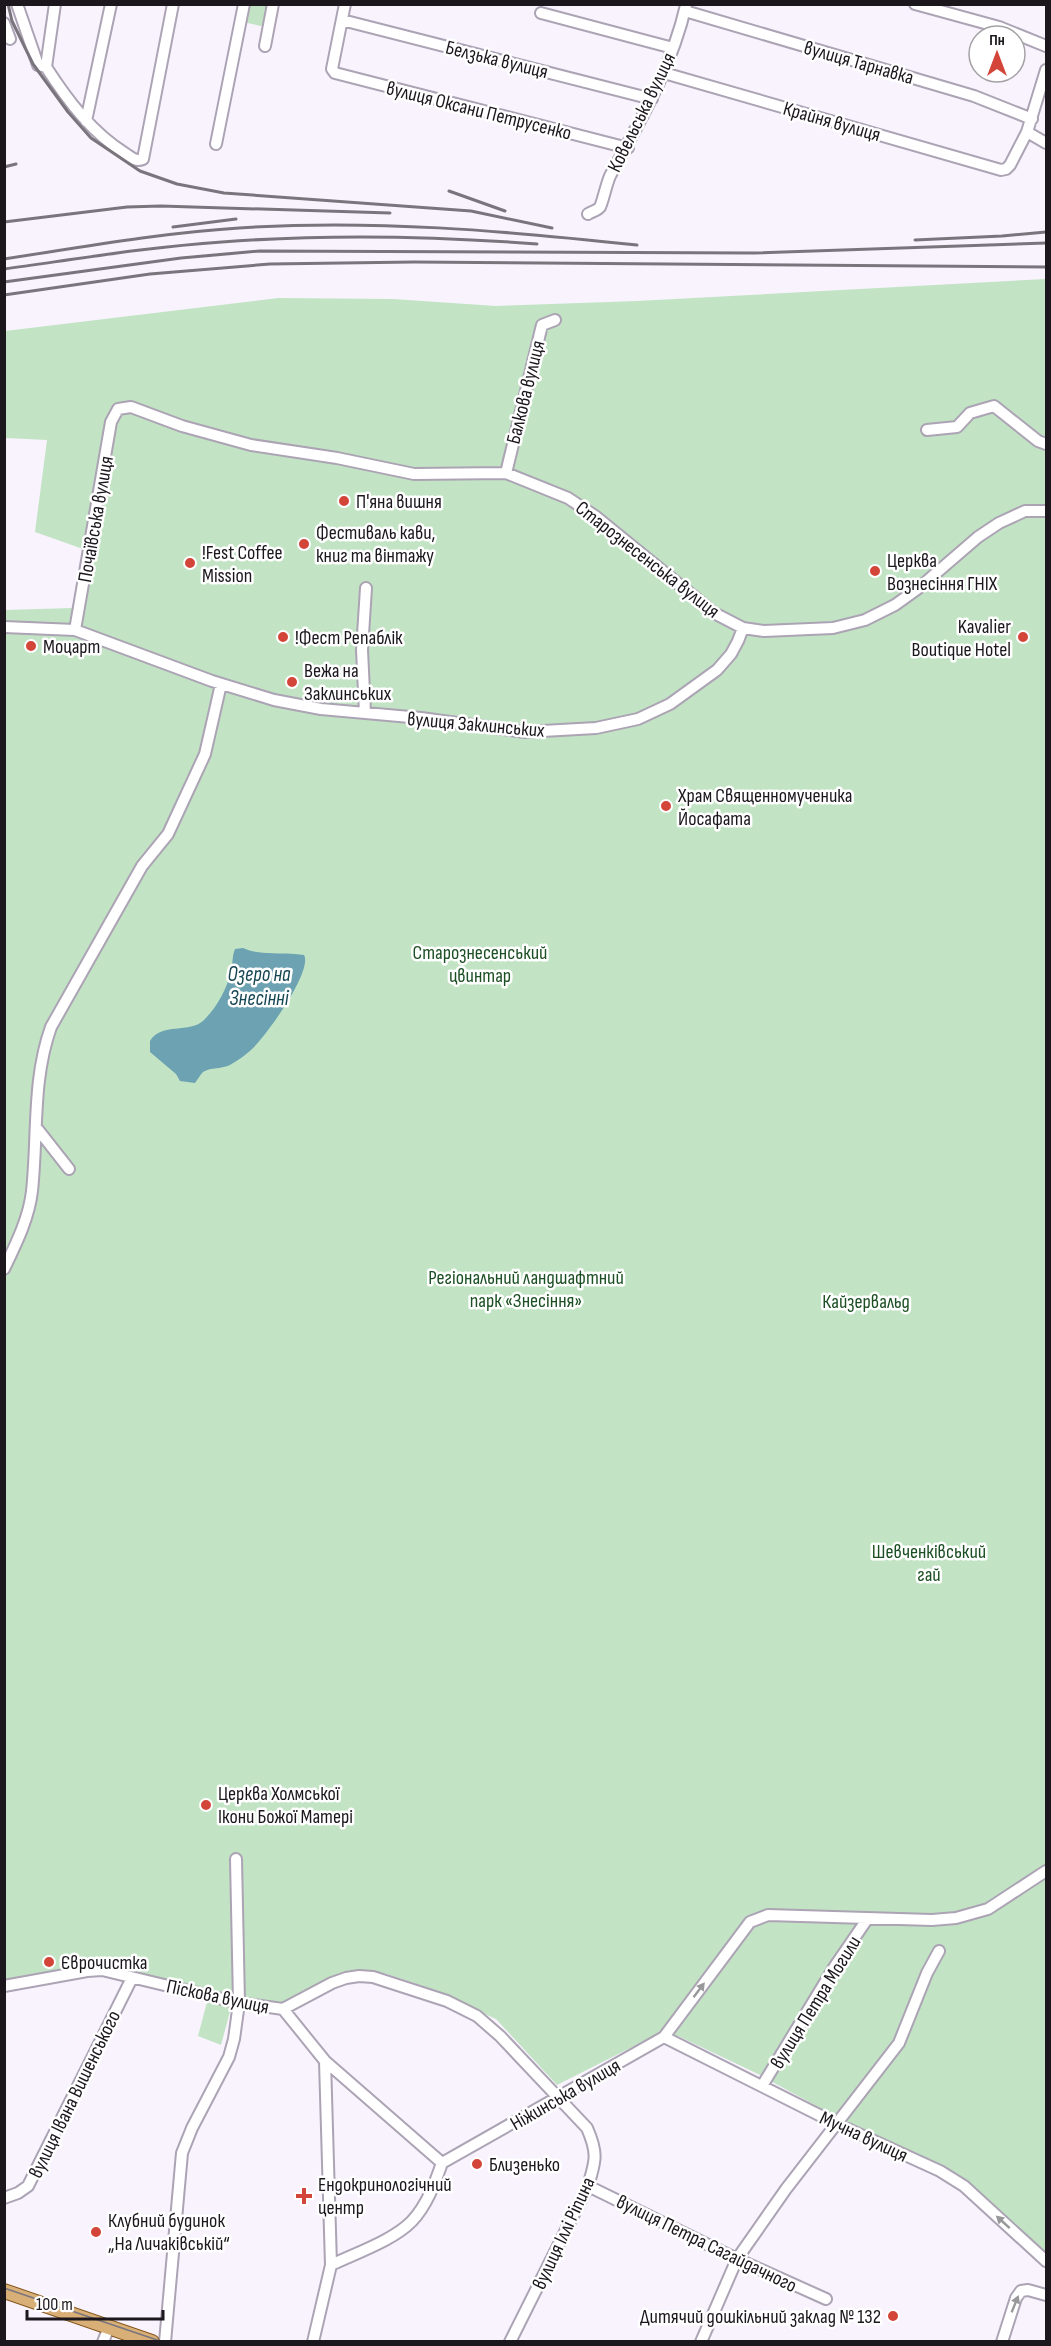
<svg xmlns="http://www.w3.org/2000/svg" width="1051" height="2346" viewBox="0 0 1051 2346" font-family="'Sofia Sans Condensed',sans-serif">
<rect width="100%" height="100%" fill="#f9f3fe"/>
<!-- green -->
<path fill="#c2e4c4" d="M246 5H271L266 27 243 22Z
M1046 279V2257L985 2198 948 2169 831 2114 758 2074 678 2036 652 2037 557 2085 496 2019 423 1986 384 1973 352 1972 279 2004 229 1996 101 1967 5 1988V610L72 608 83 549 35 532 47 440 5 438V331L278 298 393 299 496 306 637 301Z
M207 2002 231 2008 221 2045 198 2036Z"/>
<!-- water -->
<path fill="#6da2b3" d="M243 948C263 957 283 951 304 955 313 971 266 1036 252 1049 247 1054 237 1061 230 1065 222 1069 211 1067 203 1072 200 1075 198 1079 195 1083L180 1081 176 1074 150 1052V1041C161 1022 190 1034 204 1020 217 1007 227 989 231 971 233 963 232 956 235 949Z"/>
<g fill="none" stroke-linecap="round" stroke-linejoin="round">
<!-- minor casing -->
<g stroke="#aca3b4" stroke-width="14">
<path id="minor" d="M17 4 38 65 46 67
M345 4 332 69 335 73 628 148
M915 4 999 27 1046 46
M685 11 974 96 1032 119
M541 13 673 48
M342 20 652 99
M4 23 10 39
M265 46 273 4
M46 67C68 101 92 133 126 154 132 158 136 162 143 159L173 4
M46 67 55 4
M664 73 1001 170 1006 169 1010 165 1027 132 1046 70
M86 121 111 4
M1027 132 1046 143
M216 144 244 4
M588 214C591 212 598 210 600 207 603 201 606 185 610 176 640 121 672 67 686 5
M927 430 957 427 970 413 994 406 1038 441 1046 444
M506 473 542 325 555 320
M4 627 75 630 212 681 274 700 321 709 421 718 525 732 596 728 638 719 670 704 717 670 731 654 738 641 743 628
M75 630 111 422 118 409 131 407 182 426 251 445 337 458 414 474 506 473 568 498 595 516 714 613 743 628 764 631 833 628 865 620 895 605 920 587 978 537 999 523 1025 511H1046
M365 713 362 650 366 588
M36 1127 69 1169
M4 1269C16 1244 29 1218 32 1191 38 1135 32 1080 51 1027L142 866 168 834 205 754 221 684
M4 1986 87 1971 102 1970 239 2003 283 2009 325 2061 442 2163
M283 2009 332 1983 346 1978 359 1976 373 1977 447 2001 477 2016 500 2036 587 2128C598 2153 596 2160 588 2186L510 2342
M664 2037 837 2124 940 2171 964 2186 1046 2261
M762 2086 835 1966 868 1918
M588 2186 737 2259 826 2299
M4 2198 18 2193 28 2186 132 1978
M331 2265C356 2253 394 2240 412 2221 427 2205 435 2183 442 2163L664 2037 750 1922 768 1915 932 1920 956 1918 988 1909 1046 1871
M103 2342 109 2327
M165 2342 182 2153 192 2128 229 2057 234 2039 239 2003 236 1859
M313 2342 331 2265 325 2061
M701 2342 737 2259 786 2189 899 2043 927 1973 939 1951
M1002 2342 1016 2298 1021 2291 1028 2290 1046 2295"/>
</g>
<!-- major casing -->
<g stroke="#85571c" stroke-width="16">
<path id="major" d="M4 2291 152 2342"/>
</g>
<!-- minor -->
<use href="#minor" stroke="#fff" stroke-width="10"/>
<!-- major -->
<use href="#major" stroke="#d8af77" stroke-width="14"/>
<!-- tram -->
<path stroke="#7a757d" stroke-width="1.5" d="M4 2288 163 2342"/>
<!-- rail -->
<path stroke="#7a757d" stroke-width="3" d="M8 4 12 21 33 64 68 112 91 138 140 171 177 184 224 193 471 211 552 228
M4 167 16 164
M449 191 505 211
M4 222 127 207 161 206 390 213
M173 227 236 219
M915 240 1002 236 1046 232
M4 259C82 247 160 233 239 228 372 219 505 231 637 245
M4 269C77 259 149 247 222 242 327 234 432 236 537 244
M4 282 181 258 260 251 754 253 1046 243
M4 295 150 274 270 264 414 262 1046 267"/>
</g>
<!-- one-way arrows -->
<defs><path id="oneway-solid" d="M-6-.8H1V-3.2L6.5 0L1 3.2V.8H-6Z" transform="scale(1.5)"/></defs>
<g fill="#989799">
<use href="#oneway-solid" transform="translate(699 1990) rotate(-53)"/>
<use href="#oneway-solid" transform="translate(1003 2222) rotate(-138)"/>
<use href="#oneway-solid" transform="translate(1015 2304) rotate(-68)"/>
</g>
<!-- markers -->
<g fill="#d34538" stroke="#fff" stroke-width="2">
<circle cx="344" cy="501" r="6"/>
<circle cx="304" cy="544" r="6"/>
<circle cx="190" cy="563" r="6"/>
<circle cx="875" cy="571" r="6"/>
<circle cx="283" cy="637" r="6"/>
<circle cx="1023" cy="637" r="6"/>
<circle cx="31" cy="646" r="6"/>
<circle cx="292" cy="682" r="6"/>
<circle cx="666" cy="806" r="6"/>
<circle cx="206" cy="1805" r="6"/>
<circle cx="49" cy="1962" r="6"/>
<circle cx="477" cy="2164" r="6"/>
<path d="M301 2187h6v6h6v6h-6v6h-6v-6h-6v-6h6z"/>
<circle cx="96" cy="2232" r="6"/>
<circle cx="893" cy="2316" r="6"/>
</g>
<g text-anchor="middle" stroke-width="5" stroke-linejoin="round" paint-order="stroke">
<!-- street labels -->
<g font-size="20" fill="#1b171d" stroke="#fff">
<text transform="translate(497 59) rotate(14)" y="7">Белзька вулиця</text>
<text transform="translate(859 62) rotate(16)" y="7">вулиця Тарнавка</text>
<text transform="translate(479 110) rotate(14)" y="7">вулиця Оксани Петрусенко</text>
<text transform="translate(641 112) rotate(-64)" y="7">Ковельська вулиця</text>
<text transform="translate(832 121) rotate(16)" y="7">Крайня вулиця</text>
<text transform="translate(525 392) rotate(-76)" y="7">Балкова вулиця</text>
<text transform="translate(95 519) rotate(-80)" y="7">Почаївська вулиця</text>
<text transform="translate(648 559) rotate(38)" y="7">Старознесенська вулиця</text>
<text transform="translate(476 724) rotate(5)" y="7">вулиця Заклинських</text>
<text transform="translate(218 1996) rotate(12)" y="7">Піскова вулиця</text>
<text transform="translate(815 2002) rotate(-58)" y="7">вулиця Петра Могили</text>
<text transform="translate(74 2094) rotate(-64)" y="7">вулиця Івана Вишенського</text>
<text transform="translate(565 2094) rotate(-30)" y="7">Ніжинська вулиця</text>
<text transform="translate(864 2136) rotate(25)" y="7">Мучна вулиця</text>
<text transform="translate(563 2233) rotate(-65)" y="7">вулиця Іллі Ріпина</text>
<text transform="translate(707 2243) rotate(26)" y="7">вулиця Петра Сагайдачного</text>
</g>
<!-- poi labels -->
<g font-size="20" fill="#1b171d" stroke="#fff" text-anchor="start">
<text x="356" y="508">П'яна вишня</text>
<text x="316" y="539">Фестиваль кави,<tspan x="316" dy="23">книг та вінтажу</tspan></text>
<text x="202" y="559">!Fest Coffee<tspan x="202" dy="23">Mission</tspan></text>
<text x="887" y="567">Церква<tspan x="887" dy="23">Вознесіння ГНІХ</tspan></text>
<text x="1011" y="633" text-anchor="end">Kavalier<tspan x="1011" dy="23">Boutique Hotel</tspan></text>
<text x="295" y="644">!Фест Репаблік</text>
<text x="43" y="653">Моцарт</text>
<text x="304" y="677">Вежа на<tspan x="304" dy="23">Заклинських</tspan></text>
<text x="678" y="802">Храм Священномученика<tspan x="678" dy="23">Йосафата</tspan></text>
<text x="218" y="1800">Церква Холмської<tspan x="218" dy="23">Ікони Божої Матері</tspan></text>
<text x="61" y="1969">Єврочистка</text>
<text x="489" y="2171">Близенько</text>
<text x="318" y="2191">Ендокринологічний<tspan x="318" dy="23">центр</tspan></text>
<text x="108" y="2227">Клубний будинок<tspan x="108" dy="23">„На Личаківській“</tspan></text>
<text x="881" y="2323" text-anchor="end">Дитячий дошкільний заклад № 132</text>
</g>
<!-- park labels -->
<g font-size="20" fill="#1c4f23" stroke="#fff">
<text x="480" y="959">Старознесенський<tspan x="480" dy="23">цвинтар</tspan></text>
<text x="526" y="1284">Регіональний ландшафтний<tspan x="526" dy="23">парк «Знесіння»</tspan></text>
<text x="866" y="1308">Кайзервальд</text>
<text x="929" y="1558">Шевченківський<tspan x="929" dy="23">гай</tspan></text>
</g>
<!-- water labels -->
<g font-size="21" font-style="italic" fill="#174653" stroke="#fff">
<text x="259" y="981">Озеро на<tspan x="259" dy="24">Знесінні</tspan></text>
</g>
</g>
<!-- border -->
<rect width="1051" height="2346" fill="none" stroke="#1b171d" stroke-width="12"/>
<!-- north arrow -->
<g transform="translate(997 54)"><circle r="28" fill="#ffffff" stroke="#a4a2a5" stroke-width="1.5"/>
<path d="M0-4.5L10 22L0 15L-10 22Z" fill="#d34538"/>
<text y="-9" font-size="16" font-weight="bold" text-anchor="middle" fill="#1b171d">Пн</text>
</g>
<!-- scale -->
<path d="M27 2310v9h136v-9" fill="none" stroke="#1b171d" stroke-width="3"/>
<text x="36" y="2310" font-size="18" fill="#1b171d" stroke="#ffffff" stroke-width="4.5" paint-order="stroke">100 m</text>
</svg>
